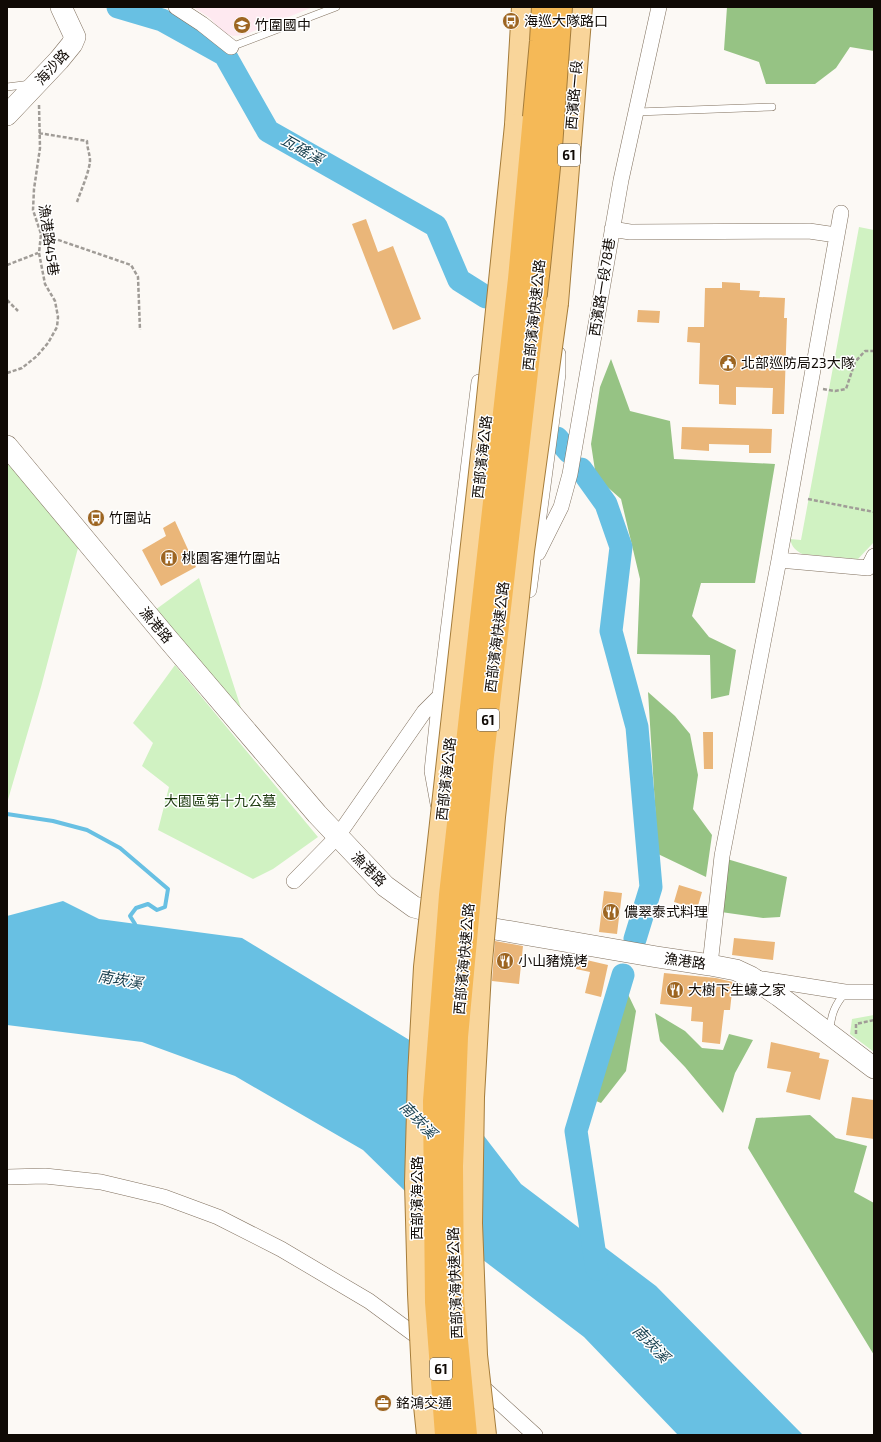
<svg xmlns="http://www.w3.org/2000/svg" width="881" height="1442" viewBox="0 0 881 1442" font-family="'Exo 2','Noto Sans TC',sans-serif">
<rect width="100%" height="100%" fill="#fcf9f5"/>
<!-- commercial -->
<path fill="#fee9f0" d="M193 7H313L244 35 233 36 222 32 210 18Z"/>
<!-- green -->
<path fill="#d0f2c2" d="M859 227 874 230V542L858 559 802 554C795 550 792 547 790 539L801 540Z
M8 463 78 548 41 687 7 803Z
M199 578 241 708 155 610Z
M175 665 318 837 273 869 253 879 158 830 169 787 142 766 153 743 133 723Z
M874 1015V1052L850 1034 852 1019Z"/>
<!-- forest -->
<path fill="#96c384" d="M727 7H874V51L850 47 836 68 815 84H766L759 62 724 50Z
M611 359 630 411 670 421 674 459 775 464 755 583H701L692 616 709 637 736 650 729 695 711 699 710 655 637 654 640 579 621 499 596 477 591 444 600 387Z
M648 692 675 716 690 734 698 775 693 809 712 835 706 877 658 854Z
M727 859 787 877 780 917 763 918 721 912Z
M626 990 636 1011 626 1071 601 1103 591 1099Z
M655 1013 685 1031 702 1048 723 1050 729 1034 753 1040 735 1073 723 1113 685 1067 660 1041Z
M810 1115 836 1138 867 1146 854 1192 874 1203V1355L748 1148 756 1118Z"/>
<!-- water -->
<path fill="#68c0e3" d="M63 901 99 919 242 938 411 1041 521 1184 656 1286 803 1435H678L584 1337 449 1234 363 1150 235 1076 142 1042 7 1025V916Z"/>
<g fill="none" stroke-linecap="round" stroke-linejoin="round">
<!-- stream -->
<path stroke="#68c0e3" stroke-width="4" d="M7 814 53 821 87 830 120 848 168 889 165 907 157 910 148 904 136 908 130 916 135 924 136 928"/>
<!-- river -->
<path stroke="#68c0e3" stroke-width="23" d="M118 7 162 20 225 55 268 131 436 226 459 280 486 297
M557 438 569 452
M581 469 606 504 621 547 611 631 637 727 651 887 635 939
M597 1269 576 1131 623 975"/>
</g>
<!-- building -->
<path fill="#eab679" d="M366 219 378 252 393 246 421 319 393 330 352 224Z
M722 282 740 283V290L760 291 759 297 785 298 784 318H787L784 414H772L773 388 736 387V405L719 404V385L699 384 700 343 687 342 688 327H704L705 288H722Z
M638 310 660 311 659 323 637 322Z
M682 427 772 429 771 453H749V445L709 444V451L681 449Z
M175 521 196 567 161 586 142 550 166 536 163 528Z
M703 732H713V769H704Z
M679 885 702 892 697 909 674 902Z
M604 891 622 893 617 934 599 932Z
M734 938 775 942 773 960 732 955Z
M495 941 523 946 519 984 492 981Z
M578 958 608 965 601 997 585 993 590 972 576 969Z
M664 973 716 978 733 982 730 1010H724L720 1044 702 1042 703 1022 691 1021 692 1007 660 1004Z
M771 1042 820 1053 819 1058 829 1060 820 1100 786 1092 791 1072 767 1068Z
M852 1097 874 1100V1139L846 1135Z"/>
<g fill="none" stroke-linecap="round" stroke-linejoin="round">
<!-- lane casing -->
<g stroke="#81715f" stroke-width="8">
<path id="lane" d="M231 47 336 7
M7 87 31 84
M637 112 772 107
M830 1030C831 1014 835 1005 845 993"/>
</g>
<!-- street casing -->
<g stroke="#81715f" stroke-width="16">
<path id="street" d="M176 7 202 24 231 47
M612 229 630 232 809 231 836 235
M538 553 561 507 570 474 621 180 659 7
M779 560 868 568 874 556
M529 590 558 374V354
M438 804 432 771 440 696 479 382
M294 881 337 837 424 712 440 696
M710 965 722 856 779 560 841 213
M756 978 845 992H874
M7 1177 45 1176 101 1182 164 1197 218 1217 281 1249 369 1301 426 1343
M477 1382 535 1435"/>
</g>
<!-- secondary casing -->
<g stroke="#81715f" stroke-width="22">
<path id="secondary" d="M7 115 59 60 72 44 75 37 61 7
M7 446 167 638 317 814 385 886 414 907 495 929 657 957 710 965 736 970 751 977 779 996 874 1068"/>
</g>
<!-- primary casing -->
<g stroke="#a57c3a" stroke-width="24">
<path id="primary" d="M516 125 523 7
M557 303 581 7"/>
</g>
<!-- path -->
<path stroke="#a09c97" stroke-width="2.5" stroke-dasharray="4 2" stroke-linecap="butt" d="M39 133 87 141C87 148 90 154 90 161 89 173 81 190 77 202
M41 234 131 265 138 277 140 330
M7 265 38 253
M7 300 18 311
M7 373 22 368 37 356 48 343 57 327 58 317 55 301 45 284 39 253 41 234 33 210 34 189 40 148 39 105
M823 389 835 391 846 389 855 362 865 351H874
M808 499 874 512
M856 1034V1024L874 1020"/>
<!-- lane -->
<use href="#lane" stroke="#fff" stroke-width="7"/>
<!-- street -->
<use href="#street" stroke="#fff" stroke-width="15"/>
<!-- secondary -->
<use href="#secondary" stroke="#fff" stroke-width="21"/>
<!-- primary -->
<use href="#primary" stroke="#f9d59a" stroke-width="22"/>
<!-- primary-bridge casing -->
<g stroke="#a57c3a" stroke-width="24" stroke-linecap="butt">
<path id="primary-bridge" d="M428 1435 424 1396 419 1294 416 1183 419 1076 425 967 484 437 516 125
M485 1435 476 1355 471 1223 473 1097 480 972 494 817 523 551 557 303"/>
</g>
<!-- highway-bridge casing -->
<g stroke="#a57c3a" stroke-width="24" stroke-linecap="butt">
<path id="highway-bridge" d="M446 1435 436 1302 434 1101 450 895 519 279 541 41 543 7
M466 1435 453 1299 452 1166 457 1037 483 756 539 267 551 147 561 7"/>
</g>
<!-- primary-bridge -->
<use href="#primary-bridge" stroke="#f9d59a" stroke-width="22"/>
<!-- highway-bridge -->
<use href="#highway-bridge" stroke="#f5b957" stroke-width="22"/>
</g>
<!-- icons -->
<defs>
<g id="bus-disc" transform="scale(0.9)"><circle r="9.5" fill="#9d6521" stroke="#fff"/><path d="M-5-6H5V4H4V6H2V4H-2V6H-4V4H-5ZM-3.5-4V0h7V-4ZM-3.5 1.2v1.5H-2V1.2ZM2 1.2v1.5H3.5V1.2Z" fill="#fff"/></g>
<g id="school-disc" transform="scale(0.9)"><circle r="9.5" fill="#9d6521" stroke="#fff"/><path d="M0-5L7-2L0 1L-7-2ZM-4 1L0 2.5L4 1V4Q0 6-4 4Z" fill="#fff"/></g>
<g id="civic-disc" transform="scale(0.9)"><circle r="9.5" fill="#9d6521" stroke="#fff"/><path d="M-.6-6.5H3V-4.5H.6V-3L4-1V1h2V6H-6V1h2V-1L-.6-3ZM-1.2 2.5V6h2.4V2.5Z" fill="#fff"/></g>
<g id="building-disc" transform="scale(0.9)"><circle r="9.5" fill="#9d6521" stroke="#fff"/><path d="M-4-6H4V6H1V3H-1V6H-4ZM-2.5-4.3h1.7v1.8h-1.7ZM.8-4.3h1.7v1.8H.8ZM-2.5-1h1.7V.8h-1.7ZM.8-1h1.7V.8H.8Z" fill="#fff"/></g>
<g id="restaurant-disc" transform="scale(0.9)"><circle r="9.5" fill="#9d6521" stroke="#fff"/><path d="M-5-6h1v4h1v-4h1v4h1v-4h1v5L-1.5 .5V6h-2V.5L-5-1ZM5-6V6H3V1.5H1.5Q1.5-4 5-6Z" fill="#fff"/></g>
<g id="office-disc" transform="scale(0.9)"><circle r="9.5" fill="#9d6521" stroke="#fff"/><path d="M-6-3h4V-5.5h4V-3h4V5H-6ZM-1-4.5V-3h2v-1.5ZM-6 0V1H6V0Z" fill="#fff"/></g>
</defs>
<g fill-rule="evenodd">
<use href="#bus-disc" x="511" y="21"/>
<use href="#school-disc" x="242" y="25"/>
<use href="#civic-disc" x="728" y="363"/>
<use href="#bus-disc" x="96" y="518"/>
<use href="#building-disc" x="169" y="558"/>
<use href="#restaurant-disc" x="611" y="912"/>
<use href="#restaurant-disc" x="505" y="961"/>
<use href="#restaurant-disc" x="675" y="990"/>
<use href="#office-disc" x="383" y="1403"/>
</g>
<g text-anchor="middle" stroke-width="3" stroke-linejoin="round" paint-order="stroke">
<!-- shield labels -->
<g fill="#fff" stroke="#585450" stroke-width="1">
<rect x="558" y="144" width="22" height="22" rx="3"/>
<rect x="477" y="709" width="22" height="22" rx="3"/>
<rect x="430" y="1358" width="22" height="22" rx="3"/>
</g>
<g font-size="13" font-weight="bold" fill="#100a05">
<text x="569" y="160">61</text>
<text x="488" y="725">61</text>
<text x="441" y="1374">61</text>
</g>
<!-- poi labels -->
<g font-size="14" fill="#100a05" stroke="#fff" text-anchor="start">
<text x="524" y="26">海巡大隊路口</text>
<text x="255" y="30">竹圍國中</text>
<text x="741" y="368">北部巡防局23大隊</text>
<text x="109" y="523">竹圍站</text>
<text x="182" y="563">桃園客運竹圍站</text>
<text x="624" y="917">儂翠泰式料理</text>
<text x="518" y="966">小山豬燒烤</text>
<text x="688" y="995">大樹下生蠔之家</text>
<text x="396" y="1408">銘鴻交通</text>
</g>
<!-- street labels -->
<g font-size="14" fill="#100a05" stroke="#fff">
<text transform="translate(52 67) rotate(-48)" y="5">海沙路</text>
<text transform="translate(574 95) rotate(-85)" y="5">西濱路一段</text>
<text transform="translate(49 240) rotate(82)" y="5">漁港路45巷</text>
<text transform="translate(602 287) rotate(-81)" y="5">西濱路一段78巷</text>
<text transform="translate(534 315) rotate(-84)" y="5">西部濱海快速公路</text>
<text transform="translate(482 457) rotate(-84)" y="5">西部濱海公路</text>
<text transform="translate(156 625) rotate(50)" y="5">漁港路</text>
<text transform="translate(497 637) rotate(-83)" y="5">西部濱海快速公路</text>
<text transform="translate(446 779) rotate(-84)" y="5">西部濱海公路</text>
<text transform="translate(369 869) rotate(45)" y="5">漁港路</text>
<text transform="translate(464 959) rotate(-85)" y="5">西部濱海快速公路</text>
<text transform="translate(685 961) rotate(8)" y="5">漁港路</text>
<text transform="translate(417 1198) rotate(-90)" y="5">西部濱海公路</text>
<text transform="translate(455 1283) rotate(-92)" y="5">西部濱海快速公路</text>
</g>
<!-- park labels -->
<g font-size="14" fill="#1a380c" stroke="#fff">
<text x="220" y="806">大園區第十九公墓</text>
</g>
<!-- water labels -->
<g font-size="15" font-style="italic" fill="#153d4c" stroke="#fff">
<text transform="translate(302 150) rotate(30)" y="5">瓦磘溪</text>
<text transform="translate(120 980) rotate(10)" y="5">南崁溪</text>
<text transform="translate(418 1120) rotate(46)" y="5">南崁溪</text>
<text transform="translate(651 1344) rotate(46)" y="5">南崁溪</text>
</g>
</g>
<!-- border -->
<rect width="881" height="1442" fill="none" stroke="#100a05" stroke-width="16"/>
</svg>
